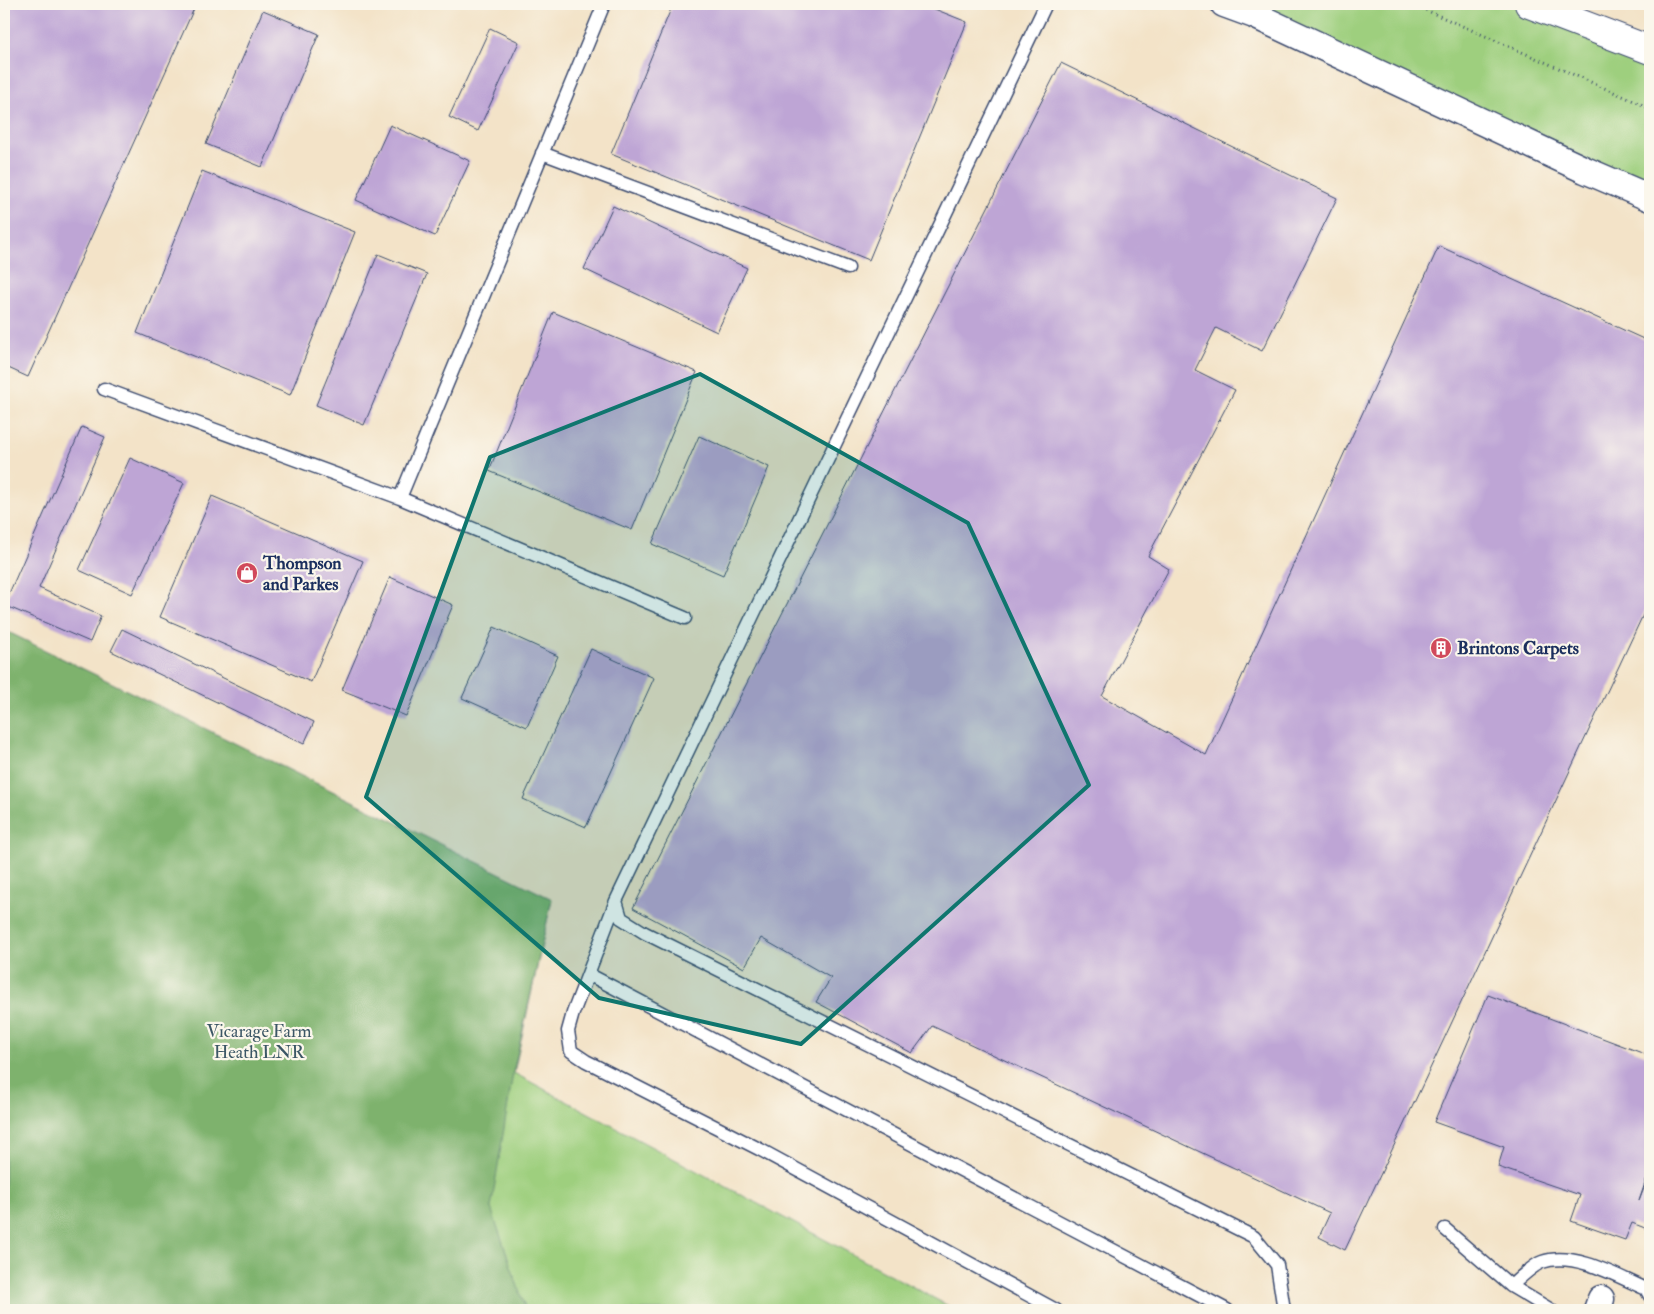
<svg xmlns="http://www.w3.org/2000/svg" width="1654" height="1314" viewBox="0 0 1654 1314" font-family="'IM FELL Double Pica',serif">
<rect width="100%" height="100%" fill="#fbf7ec"/>
<filter id="ink" filterUnits="userSpaceOnUse"><feTurbulence type="fractalNoise" baseFrequency=".02" numOctaves="2"/><feDisplacementMap in="SourceGraphic" scale="10" xChannelSelector="R" yChannelSelector="G"/><feConvolveMatrix kernelMatrix="1 2 1 2 8 2 1 2 1" color-interpolation-filters="sRGB"/></filter>
<filter id="wash" filterUnits="userSpaceOnUse"><feTurbulence type="fractalNoise" baseFrequency=".0096" numOctaves="4" result="noise"/><feDisplacementMap in="SourceGraphic" scale="20" xChannelSelector="R" yChannelSelector="G"/><feGaussianBlur stdDeviation="1.12" result="paint"/><feColorMatrix in="noise" values="0 0 0 0 0 0 0 0 0 0 0 0 0 0 0 0 0 1.4 0 .05"/><feComposite in="paint" operator="in"/></filter>
<g filter="url(#wash)">
<rect width="100%" height="100%" fill="#f3e3c8"/>
<!-- green -->
<path fill="#9ecf7e" stroke="#5c7f6e" d="M1224 4H1529L1650 50V198Z
M4 630 552 899 514 1073 956 1310H4Z"/>
<!-- forest -->
<path fill="#7eb26d" stroke="#4c7066" d="M4 630 552 899 513 1073 491 1208 526 1310H4Z"/>
<g id="blocks">
<!-- building -->
<path fill="#bea5d5" d="M4 4H196L28 377 4 366Z
M673 4H922L967 22 869 260 611 154Z
M263 10 319 34 262 167 206 144Z
M490 28 519 42 478 131 449 117Z
M1061 63 1337 198 1262 351 1216 328 1195 370 1235 390 1148 556 1169 569 1102 696 1206 755 1439 246 1650 342V600L1345 1250 1319 1237 1330 1213 932 1026 912 1053 816 1002 831 978 761 938 744 968 633 908Z
M390 125 470 161 435 236 356 200Z
M202 171 355 232 290 395 137 333Z
M613 206 747 268 717 332 584 269Z
M378 254 427 274 364 425 316 405Z
M553 312 697 372 632 530 489 471Z
M82 427 105 437 39 588 101 616 90 642 4 605Z
M699 436 769 467 723 575 652 544Z
M130 458 184 483 132 594 79 570Z
M212 496 363 561 311 682 160 617Z
M390 577 453 605 406 716 342 690Z
M494 627 558 656 527 727 462 698Z
M122 629 314 722 304 744 111 651Z
M591 649 654 678 586 827 523 799Z
M1488 995 1650 1056V1168L1639 1201 1650 1173V1230L1632 1223 1625 1240 1571 1221 1580 1195 1498 1167 1504 1147 1434 1122Z"/>
</g>
</g>
<g filter="url(#ink)">
<use href="#blocks" fill-opacity="0" stroke="#3b4a6e" stroke-width="1"/>
<g fill="none" stroke-linecap="round" stroke-linejoin="round">
<!-- service casing -->
<g stroke="#3b4a6e" stroke-width="15">
<path id="service" d="M1046 4 616 901 573 1013 568 1031 571 1051 586 1061 759 1149 1056 1310
M542 153 848 268
M104 389 400 498 685 618
M400 498 604 4
M616 901 621 918 645 933 1254 1237 1277 1265 1284 1310
M588 974 1227 1310
M1445 1229 1511 1286
M1551 1310 1511 1286C1519 1279 1533 1265 1542 1262 1574 1251 1617 1276 1646 1289L1650 1296"/>
</g>
<!-- minor casing -->
<g stroke="#3b4a6e" stroke-width="29">
<path id="minor" d="M1224 4 1254 15 1585 170 1650 198
M1597 1310 1601 1299"/>
</g>
<!-- primary casing -->
<g stroke="#3b4a6e" stroke-width="30">
<path id="primary" d="M1529 4 1650 50"/>
</g>
<!-- path -->
<path stroke="#3b4a6e" stroke-width="3" stroke-dasharray="1 4" stroke-linecap="butt" d="M1412 4 1650 108"/>
<!-- service -->
<use href="#service" stroke="#fff" stroke-width="12"/>
<!-- minor -->
<use href="#minor" stroke="#fff" stroke-width="26"/>
<!-- primary -->
<use href="#primary" stroke="#fff" stroke-width="28"/>
</g>
</g>
<!-- marked area -->
<path fill="#0f766e" fill-opacity="0.2" stroke="#0f766e" stroke-width="4" stroke-linejoin="round" d="M700 374 968 523 1089 785 801 1044 599 998 366 797 490 457Z"/>
<!-- icons -->
<defs>
<g id="shop-disc" transform="scale(1.125)"><circle r="9.5" fill="#d1495b" stroke="#fbf7ec"/><path d="M-5-2.5h2.3a2.7 3.5 0 0 1 5.4 0H5L5.5 6h-11ZM-1.5-2.5h3a1.5 2.3 0 0 0-3 0Z" fill="#fff"/></g>
<g id="building-disc" transform="scale(1.125)"><circle r="9.5" fill="#d1495b" stroke="#fbf7ec"/><path d="M-4-6H4V6H1V3H-1V6H-4ZM-2.5-4.3h1.7v1.8h-1.7ZM.8-4.3h1.7v1.8H.8ZM-2.5-1h1.7V.8h-1.7ZM.8-1h1.7V.8H.8Z" fill="#fff"/></g>
</defs>
<g fill-rule="evenodd">
<use href="#shop-disc" x="247" y="573"/>
<use href="#building-disc" x="1441" y="648"/>
</g>
<g text-anchor="middle" stroke-width="4.5" stroke-linejoin="round" paint-order="stroke">
<!-- poi labels -->
<g font-size="18" font-weight="bold" fill="#1b2f5e" stroke="#fbf7ec" text-anchor="start">
<text x="263" y="569">Thompson<tspan x="263" dy="21">and Parkes</tspan></text>
<text x="1457" y="654">Brintons Carpets</text>
</g>
<!-- park labels -->
<g font-size="18" fill="#3c5766" stroke="#fbf7ec">
<text x="259" y="1037">Vicarage Farm<tspan x="259" dy="21">Heath LNR</tspan></text>
</g>
</g>
<!-- margin -->
<rect width="1654" height="1314" fill="none" stroke="#fbf7ec" stroke-width="20"/>
</svg>
